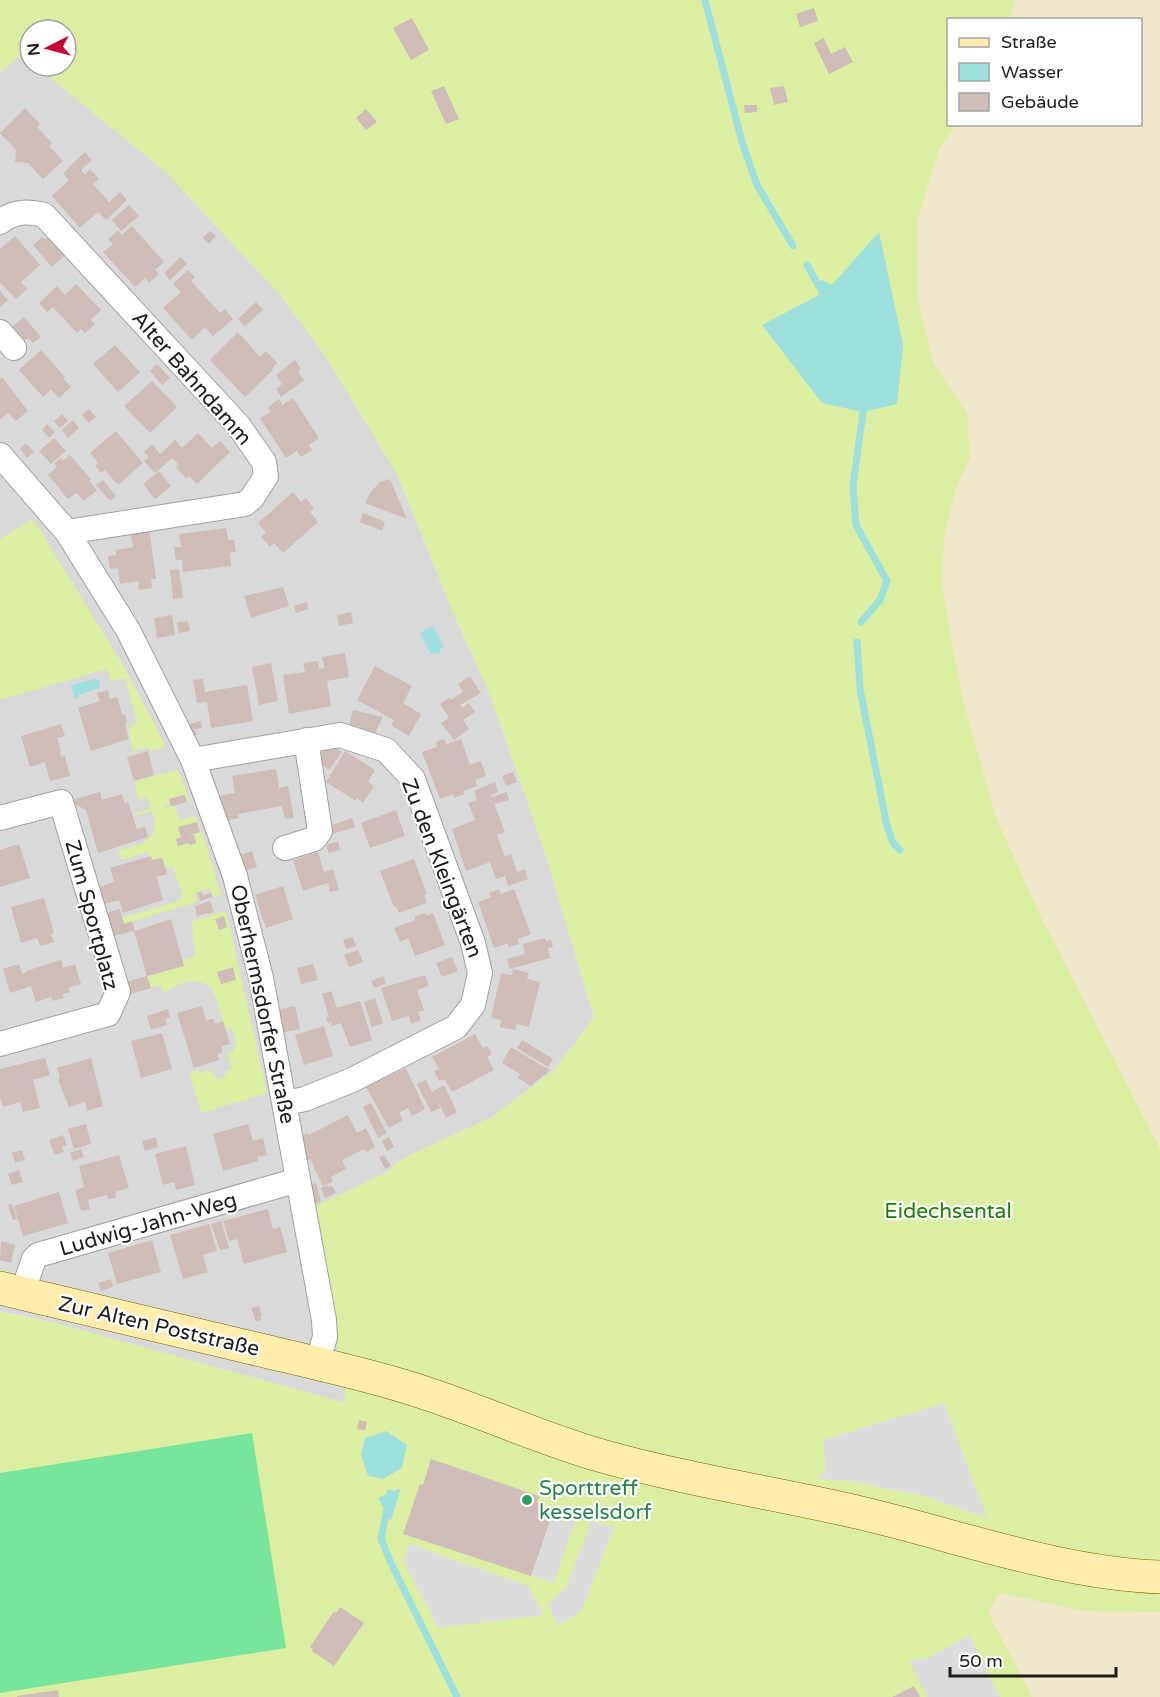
<svg xmlns="http://www.w3.org/2000/svg" width="1160" height="1697" viewBox="0 0 1160 1697" font-family="'Varela Round',sans-serif">
<rect width="100%" height="100%" fill="#eee6e0"/>
<!-- residential -->
<path fill="#dad9d9" d="M21 54 30 61V66H36L167 173 282 297 326 357 397 474 450 605 491 697 547 859 594 1018 555 1069 492 1117 419 1151 396 1163 391 1170 335 1328 346 1403 51 1322 0 1311V73Z"/>
<!-- farmland -->
<path fill="#efe8ca" d="M1015 0H1160V1149L1040 915 996 818 962 697 942 585 944 538 955 490 970 457 967 414 933 363 918 299 917 221 940 147 957 125 1140 124V20L1010 19Z
M999 1593 1085 1611 1160 1612V1697H1032L988 1612Z"/>
<!-- grass -->
<path fill="#dceea1" fill-rule="evenodd" d="M0 0H1015L1010 19 948 20V124L957 125 940 147 917 221 918 299 933 363 967 414 970 457 955 490 944 538 942 585 962 697 996 818 1040 915 1160 1149V1612L1085 1611 999 1593 988 1612 1032 1697H0V1311L51 1322 346 1403 316 1206 391 1170 396 1163 419 1151 492 1117 555 1069 594 1018 547 859 491 697 450 605 397 474 326 357 282 297 167 173 36 66H66V30H30V61L21 54 0 73ZM823 1440 987 1517 922 1495 845 1480 819 1479 826 1469Z
M33 519 123 665 166 747 150 751 148 747 132 751 129 728 137 722 125 678 111 682 107 669 0 700V539Z
M178 770 190 802H187L184 795 169 799 170 804 165 805V808L175 806 179 820 195 816 202 832 221 895 213 897 210 888 195 893 197 902 124 924 122 918 178 901 182 898 181 889 172 866 166 868 162 857 152 860 148 852 122 860 118 851 143 843 154 833 155 819 151 811 135 816 134 813 150 809 147 797 138 800 135 781ZM197 822 200 832 187 835H194L196 843 190 845 189 843 178 846 176 839 181 837 178 827Z
M226 911 267 1093 202 1113 189 1073 198 1070 199 1073 210 1070 217 1079 224 1078 226 1071 232 1069 227 1054 233 1052 236 1044 233 1029 225 1027C221 1016 218 1000 212 990 200 973 176 985 163 993L161 985 151 988 147 976 184 966 183 960 195 956 192 921Z"/>
<!-- pitch -->
<path fill="#77e59c" d="M252 1433 286 1648 0 1693V1473Z"/>
<!-- parking -->
<path fill="#dcdcdc" d="M417 823 437 877 430 876 412 828Z
M944 1403 987 1518 922 1495 845 1480 818 1479 826 1469 823 1440Z
M554 1509 577 1515 554 1583 531 1576Z
M591 1521 614 1527 582 1610 559 1626 547 1604 566 1588Z
M409 1544 529 1586 544 1615 438 1628 403 1561Z
M969 1635 1000 1697H927L909 1661 928 1658Z"/>
<!-- water -->
<path fill="#9de0dd" d="M879 232 903 344 897 404 863 412 822 403 762 325 819 295 817 284 822 280 832 285Z
M433 626 444 648 440 649V653L431 654 420 633Z
M94 679 99 680 100 688 78 695 79 698 75 699 71 685Z
M386 1431 407 1445 402 1468 383 1479 368 1476 361 1454 365 1438Z
M401 1488 391 1521 378 1498Z"/>
<g fill="none" stroke-linecap="round" stroke-linejoin="round">
<!-- stream -->
<path stroke="#9de0dd" stroke-width="7" d="M705 0 742 142 757 185 793 246
M807 265 821 290
M861 622 880 600 887 581 856 525 853 486 863 412 861 405
M857 642 860 689 887 826 893 843 900 850
M390 1493 381 1539 391 1563 457 1697"/>
</g>
<!-- building -->
<path fill="#cebdb9" d="M814 8 818 21 800 27 796 14Z
M412 18 429 50 411 60 393 28Z
M824 38 831 54 845 47 853 62 829 74 814 43Z
M444 86 459 119 446 124 431 91Z
M784 86 788 102 774 105 770 88Z
M744 105H757V112L745 113Z
M25 108 40 124 37 127 52 143 49 146 63 161 43 179 28 163 15 162 16 150 0 133Z
M366 109 377 122 366 130 356 118Z
M85 152 92 160 81 170 85 175 90 169 99 179 93 184 109 202 120 192 127 200 106 220 98 212 80 228 52 196 69 180 63 173Z
M129 205 139 216 121 231 112 220Z
M132 226 164 262 155 270 159 274 149 283 145 278 135 287 103 252 113 244 108 239 118 230 122 235Z
M210 231 216 236 209 244 203 238Z
M15 236 40 265 21 282 27 289 16 299 0 283V249Z
M42 237 45 240 49 237 65 255 52 267 33 245Z
M181 257 187 264 170 280 164 273Z
M188 270 195 277 191 281 220 313 225 309 233 319 213 336 205 327 192 340 163 308 181 292 173 284Z
M76 284 101 310 91 320 95 324 85 333 81 329 77 333 53 307 47 312 39 303 57 286 65 295Z
M0 291 8 300 0 307Z
M256 302 263 310 245 326 238 319Z
M24 317 41 337 33 343 28 338 23 342 11 328Z
M238 332 260 357 266 351 277 363 272 369 273 370 245 397 210 360Z
M115 345 140 372 118 392 93 364Z
M41 350 65 377 63 378 71 387 59 398 51 390 43 397 19 370Z
M295 360 301 369 298 372 304 380 281 397 276 389 282 384 276 375Z
M157 364 170 378 162 385 150 371Z
M2 377 28 411 16 421 8 413 0 420V379Z
M152 381 177 407 150 433 124 406Z
M293 398 319 438 309 445 312 450 301 457 297 451 286 458 260 418 271 412 268 407 279 399 282 405Z
M89 409 96 417 89 423 82 415Z
M62 414 68 421 60 428 54 421Z
M73 420 79 428 68 438 62 430Z
M47 424 55 432 49 438 42 430Z
M116 431 143 463 118 485 105 470 101 473 95 466 98 463 90 453Z
M198 433 212 448 220 441 230 452 197 484 189 476 186 478 176 467 179 465 172 458 155 473 144 461 149 457 144 452 152 444 160 454 175 440 182 448Z
M54 438 66 451 51 464 39 451Z
M26 443 34 452 27 458 20 449Z
M70 455 91 479 89 481 97 490 84 501 76 493 68 499 48 475 57 467 54 464 61 458 63 461Z
M159 471 171 486 155 499 143 484Z
M390 479 407 519 365 503 370 493 380 482Z
M103 480 116 496 110 501 96 485Z
M293 492 301 502 306 498 314 508 310 512 318 522 283 553 274 543 270 547 261 537 266 533 258 523Z
M363 513 385 522 382 531 360 522Z
M149 528 156 579H151L152 588 139 590 138 581 120 584 118 568 110 569 108 556 116 555V550L133 547 130 530Z
M226 528 228 540H234L236 552 230 553 231 566 183 572 182 560H176L174 547H181L179 534Z
M179 569 183 598 173 599 170 570Z
M283 587 289 606 251 618 244 596Z
M307 602 308 609 296 613 294 606Z
M351 612 353 623 339 626 337 615Z
M172 615 175 635 157 638 154 618Z
M188 621 190 631 179 633 177 622Z
M345 653 349 677 327 681 331 706 289 714 283 675 305 672 303 663 318 661 319 669 325 668 322 657Z
M271 663 278 701 259 705 252 667Z
M375 666 412 686 403 703 421 714 409 736 391 725 394 720 357 700Z
M470 676 481 693 460 705 462 708 469 703 475 712 463 720 469 729 454 740 441 723 449 718 440 704 449 698 451 700 463 692 458 684Z
M203 679 205 692 247 685 253 721 211 728 207 702 197 703 193 680Z
M108 690 110 699 117 697 122 714 126 716 127 721 125 725 129 739 91 751 78 708 100 701 97 693Z
M353 710 383 717 374 735 348 729Z
M201 721 202 728 195 729 196 735 191 736 190 724Z
M61 724 65 736 57 738 61 751H60L61 757 65 756 70 776 50 781 45 762 30 767 21 736Z
M444 739 446 744 461 739 470 765 481 761 486 776 475 780 477 786 463 791 464 794 454 798 453 794 440 799 422 752 437 747 436 742Z
M331 744 342 752 329 770 315 760Z
M148 751 154 775 134 781 127 757Z
M345 751 375 770 368 782 374 786 363 803 357 798 356 801 326 782Z
M276 769 279 788 288 786 294 818 285 819 282 806 238 814 239 818 224 821 219 796 235 793 232 776Z
M513 772 517 782 506 786 502 776Z
M495 782 498 792 491 795 505 832 497 835 505 857 511 854 517 872 525 869 528 879 508 886 505 876 496 879 490 862 466 871 452 829 475 820 468 803 477 800 474 791Z
M100 792 102 800 122 794 125 803 128 802 137 829 145 827 148 837 98 853 86 810 69 801Z
M507 792 509 800 494 804 492 797Z
M185 795 187 802 171 806 169 799Z
M396 810 405 836 370 848 361 823Z
M352 818 355 827 332 834 330 826Z
M197 822 200 832 187 836 194 835 196 843 190 845 189 843 178 846 176 839 181 837 178 827Z
M338 841 340 850 329 853 326 845Z
M19 844 30 878 0 887V850Z
M252 851 257 867 241 872 236 856Z
M318 852 324 872 333 869 339 890 330 892 328 883 303 891 293 860Z
M151 856 152 860 162 858 167 874 157 877 163 900 123 913 119 900 101 905 96 888 114 882 110 868Z
M414 859 427 894 424 895 427 903 399 913 396 906 394 907 380 871Z
M283 886 293 919 266 928 255 895Z
M499 889 501 894 514 889 531 934 518 939 519 944 509 947 508 943 494 948 478 902 491 897 489 893Z
M202 892 203 896 211 893 212 897 200 901 198 893Z
M44 898 54 933 51 934 54 942 40 946 37 938 21 943 11 907Z
M210 901 214 912 197 916 195 906Z
M120 909 124 924 132 921 135 931 171 919 184 966 147 976 151 988 127 995 123 983 147 976 134 931 110 937 103 914Z
M425 913 426 916 433 913 445 945 415 956 408 938 400 942 394 928 415 920 414 917Z
M224 916 227 927 219 930 215 919Z
M353 937 356 946 346 949 343 940Z
M545 938 546 941 551 940 553 947 548 948 550 958 510 969 507 959 525 954 523 944Z
M358 950 363 962 349 967 344 955Z
M452 957 458 971 442 977 436 963Z
M61 960 63 968 75 964 81 984 68 988 70 992 63 994 64 998 52 1001 51 997 36 1002 31 986 10 993 3 969 19 964 22 974 27 972 26 971Z
M313 964 318 980 301 984 297 968Z
M233 967 236 980 221 984 217 972Z
M513 969 529 973 527 979 540 982 529 1027 517 1024 515 1030 500 1027 501 1020 491 1018 501 973 512 975Z
M425 975 429 986 417 990 424 1010 418 1012 421 1020 411 1024 409 1016 392 1021 381 988Z
M383 976 386 983 374 988 371 981Z
M331 991 337 1008 360 1001 372 1040 350 1047 341 1023 332 1026 331 1022 328 1023 326 1017H329L322 994Z
M375 998 383 1023 372 1027 364 1002Z
M202 1006 206 1020 213 1019 215 1024 223 1021 230 1044 222 1046V1052L217 1054 219 1060 194 1068 177 1013Z
M295 1006 300 1029 280 1033 275 1010Z
M168 1009 170 1018 165 1019 167 1025 151 1030 147 1016Z
M324 1026 333 1056 304 1065 295 1035Z
M162 1033 172 1069 141 1078 131 1041Z
M475 1034 483 1048 487 1046 492 1054 487 1057 494 1070 452 1092 444 1079 439 1081 434 1071 439 1069 432 1057Z
M522 1040 553 1059 548 1067 517 1048Z
M511 1047 529 1058 550 1070 531 1086 518 1078 520 1074 502 1063Z
M45 1058 50 1075 33 1080 40 1108 23 1112 20 1102 3 1107 0 1097V1069Z
M91 1058 103 1106 87 1111 85 1102 69 1107 58 1080 60 1078 57 1068Z
M406 1068 425 1109 412 1116 408 1108 399 1113 403 1120 389 1128 366 1087Z
M426 1080 432 1092 444 1085 457 1112 446 1118 436 1098 440 1108 431 1112 417 1084Z
M371 1103 387 1133 378 1138 363 1107Z
M348 1115 357 1133 366 1128 375 1147 366 1152 364 1149 342 1160 346 1169 331 1177 333 1181 323 1186 310 1159 307 1160 297 1138 308 1133 309 1135Z
M86 1124 91 1144 74 1149 68 1129Z
M248 1124 253 1141 263 1138 267 1155 257 1157 258 1161 223 1171 213 1134Z
M63 1135 67 1145 62 1147 64 1152 55 1155 49 1140Z
M156 1137 158 1147 145 1151 142 1141Z
M389 1137 394 1147 387 1151 382 1141Z
M186 1146 195 1185 176 1190 174 1182 163 1185 155 1154Z
M81 1149 84 1157 73 1161 70 1153Z
M22 1150 25 1160 15 1163 12 1153Z
M119 1155 129 1188 115 1192 116 1197 115 1198 108 1199 107 1195 88 1200 90 1209 81 1211 75 1190 84 1187 79 1166Z
M384 1155 391 1166 385 1169 379 1157Z
M19 1170 23 1182 12 1185 8 1174Z
M316 1183 321 1202 313 1204 308 1185Z
M327 1185 328 1187 332 1186 336 1193 325 1198 321 1188Z
M59 1192 68 1223 23 1236 14 1206Z
M12 1204 17 1219 13 1220 8 1205Z
M268 1209 273 1229 280 1227 287 1252 244 1264 237 1239 229 1241 223 1221Z
M221 1221 229 1248 220 1250 211 1224Z
M209 1224 217 1251 203 1255 208 1272 183 1279 170 1235Z
M152 1240 161 1272 117 1284 108 1253Z
M1 1241 15 1245 11 1263 0 1260Z
M111 1279 113 1287 101 1291 98 1283Z
M259 1306 262 1316 260 1317 261 1320 256 1322 251 1308Z
M359 1420 367 1422 365 1430 357 1429Z
M431 1459 539 1496 537 1503 554 1509 531 1576 403 1534 420 1484 423 1485Z
M340 1607 364 1623 334 1666 312 1651 313 1649 310 1647 334 1611 336 1613Z
M914 1686 920 1697H892Z
M58 1690 59 1697H17V1696Z"/>
<g fill="none" stroke-linecap="round" stroke-linejoin="round">
<!-- street casing -->
<g stroke="#a0a0a0" stroke-width="26">
<path id="street" d="M0 222C14 211 28 211 44 215L238 425 264 462 266 476 252 498 245 504 67 532
M0 332 14 348
M0 455 67 532 128 630 193 760 210 807 235 876 261 978 324 1320 325 1337 317 1363
M193 760 340 735 386 750 413 779 473 943 480 973 473 1005 456 1027 352 1080 305 1099 286 1103
M0 818 61 802 118 992 108 1014 0 1044
M285 848 314 839 320 831 306 740
M22 1293 34 1259 38 1255 298 1180"/>
</g>
<!-- secondary casing -->
<g stroke="#766200" stroke-width="34">
<path id="secondary" d="M0 1288C84 1308 168 1328 252 1348 302 1360 353 1371 403 1386 471 1406 535 1437 602 1456 687 1480 775 1493 861 1513 959 1536 1058 1573 1160 1577"/>
</g>
<!-- street -->
<use href="#street" stroke="#fff" stroke-width="24"/>
<!-- secondary -->
<use href="#secondary" stroke="#ffedae" stroke-width="33"/>
</g>
<!-- markers -->
<circle fill="#2e9e5b" stroke="#fff" stroke-width="2" cx="527" cy="1500" r="6"/>
<g text-anchor="middle" stroke-width="4.5" stroke-linejoin="round" paint-order="stroke">
<!-- street labels -->
<g font-size="21" fill="#1c1c1c" stroke="#fff">
<text transform="translate(192 378) rotate(49)" y="7">Alter Bahndamm</text>
<text transform="translate(442 868) rotate(69)" y="7">Zu den Kleingärten</text>
<text transform="translate(92 915) rotate(75)" y="7">Zum Sportplatz</text>
<text transform="translate(263 1004) rotate(78)" y="7">Oberhermsdorfer Straße</text>
<text transform="translate(148 1224) rotate(-16)" y="7">Ludwig-Jahn-Weg</text>
<text transform="translate(159 1326) rotate(13)" y="7">Zur Alten Poststraße</text>
</g>
<!-- park labels -->
<g font-size="21" fill="#1b8102" stroke="#fff">
<text x="948" y="1218">Eidechsental</text>
</g>
<!-- leisure labels -->
<g font-size="21" fill="#27864d" stroke="#fff" text-anchor="start">
<text x="539" y="1495">Sporttreff<tspan x="539" dy="24">kesselsdorf</tspan></text>
</g>
</g>
<!-- legend -->
<rect x="947" y="18" width="195" height="108" fill="#ffffff" stroke="#a4a4a4" stroke-width="1.5"/>
<rect x="959" y="38" width="30" height="9" fill="#ffedae" stroke="#a4a4a4" stroke-width="1.5"/>
<text x="1001" y="48" font-size="18" fill="#1c1c1c">Straße</text>
<rect x="959" y="63" width="30" height="18" fill="#9de0dd" stroke="#a4a4a4" stroke-width="1.5"/>
<text x="1001" y="78" font-size="18" fill="#1c1c1c">Wasser</text>
<rect x="959" y="93" width="30" height="18" fill="#cebdb9" stroke="#a4a4a4" stroke-width="1.5"/>
<text x="1001" y="108" font-size="18" fill="#1c1c1c">Gebäude</text>
<!-- north arrow -->
<g transform="translate(48 48) rotate(264)"><circle r="28" fill="#ffffff" stroke="#a4a4a4" stroke-width="1.5"/>
<path d="M0-4.5L10 22L0 15L-10 22Z" fill="#c80037"/>
<text y="-9" font-size="16" font-weight="bold" text-anchor="middle" fill="#1c1c1c">N</text>
</g>
<!-- scale -->
<path d="M950 1667v9h166v-9" fill="none" stroke="#1c1c1c" stroke-width="3"/>
<text x="959" y="1667" font-size="18" fill="#1c1c1c" stroke="#ffffff" stroke-width="4.5" paint-order="stroke">50 m</text>
</svg>
